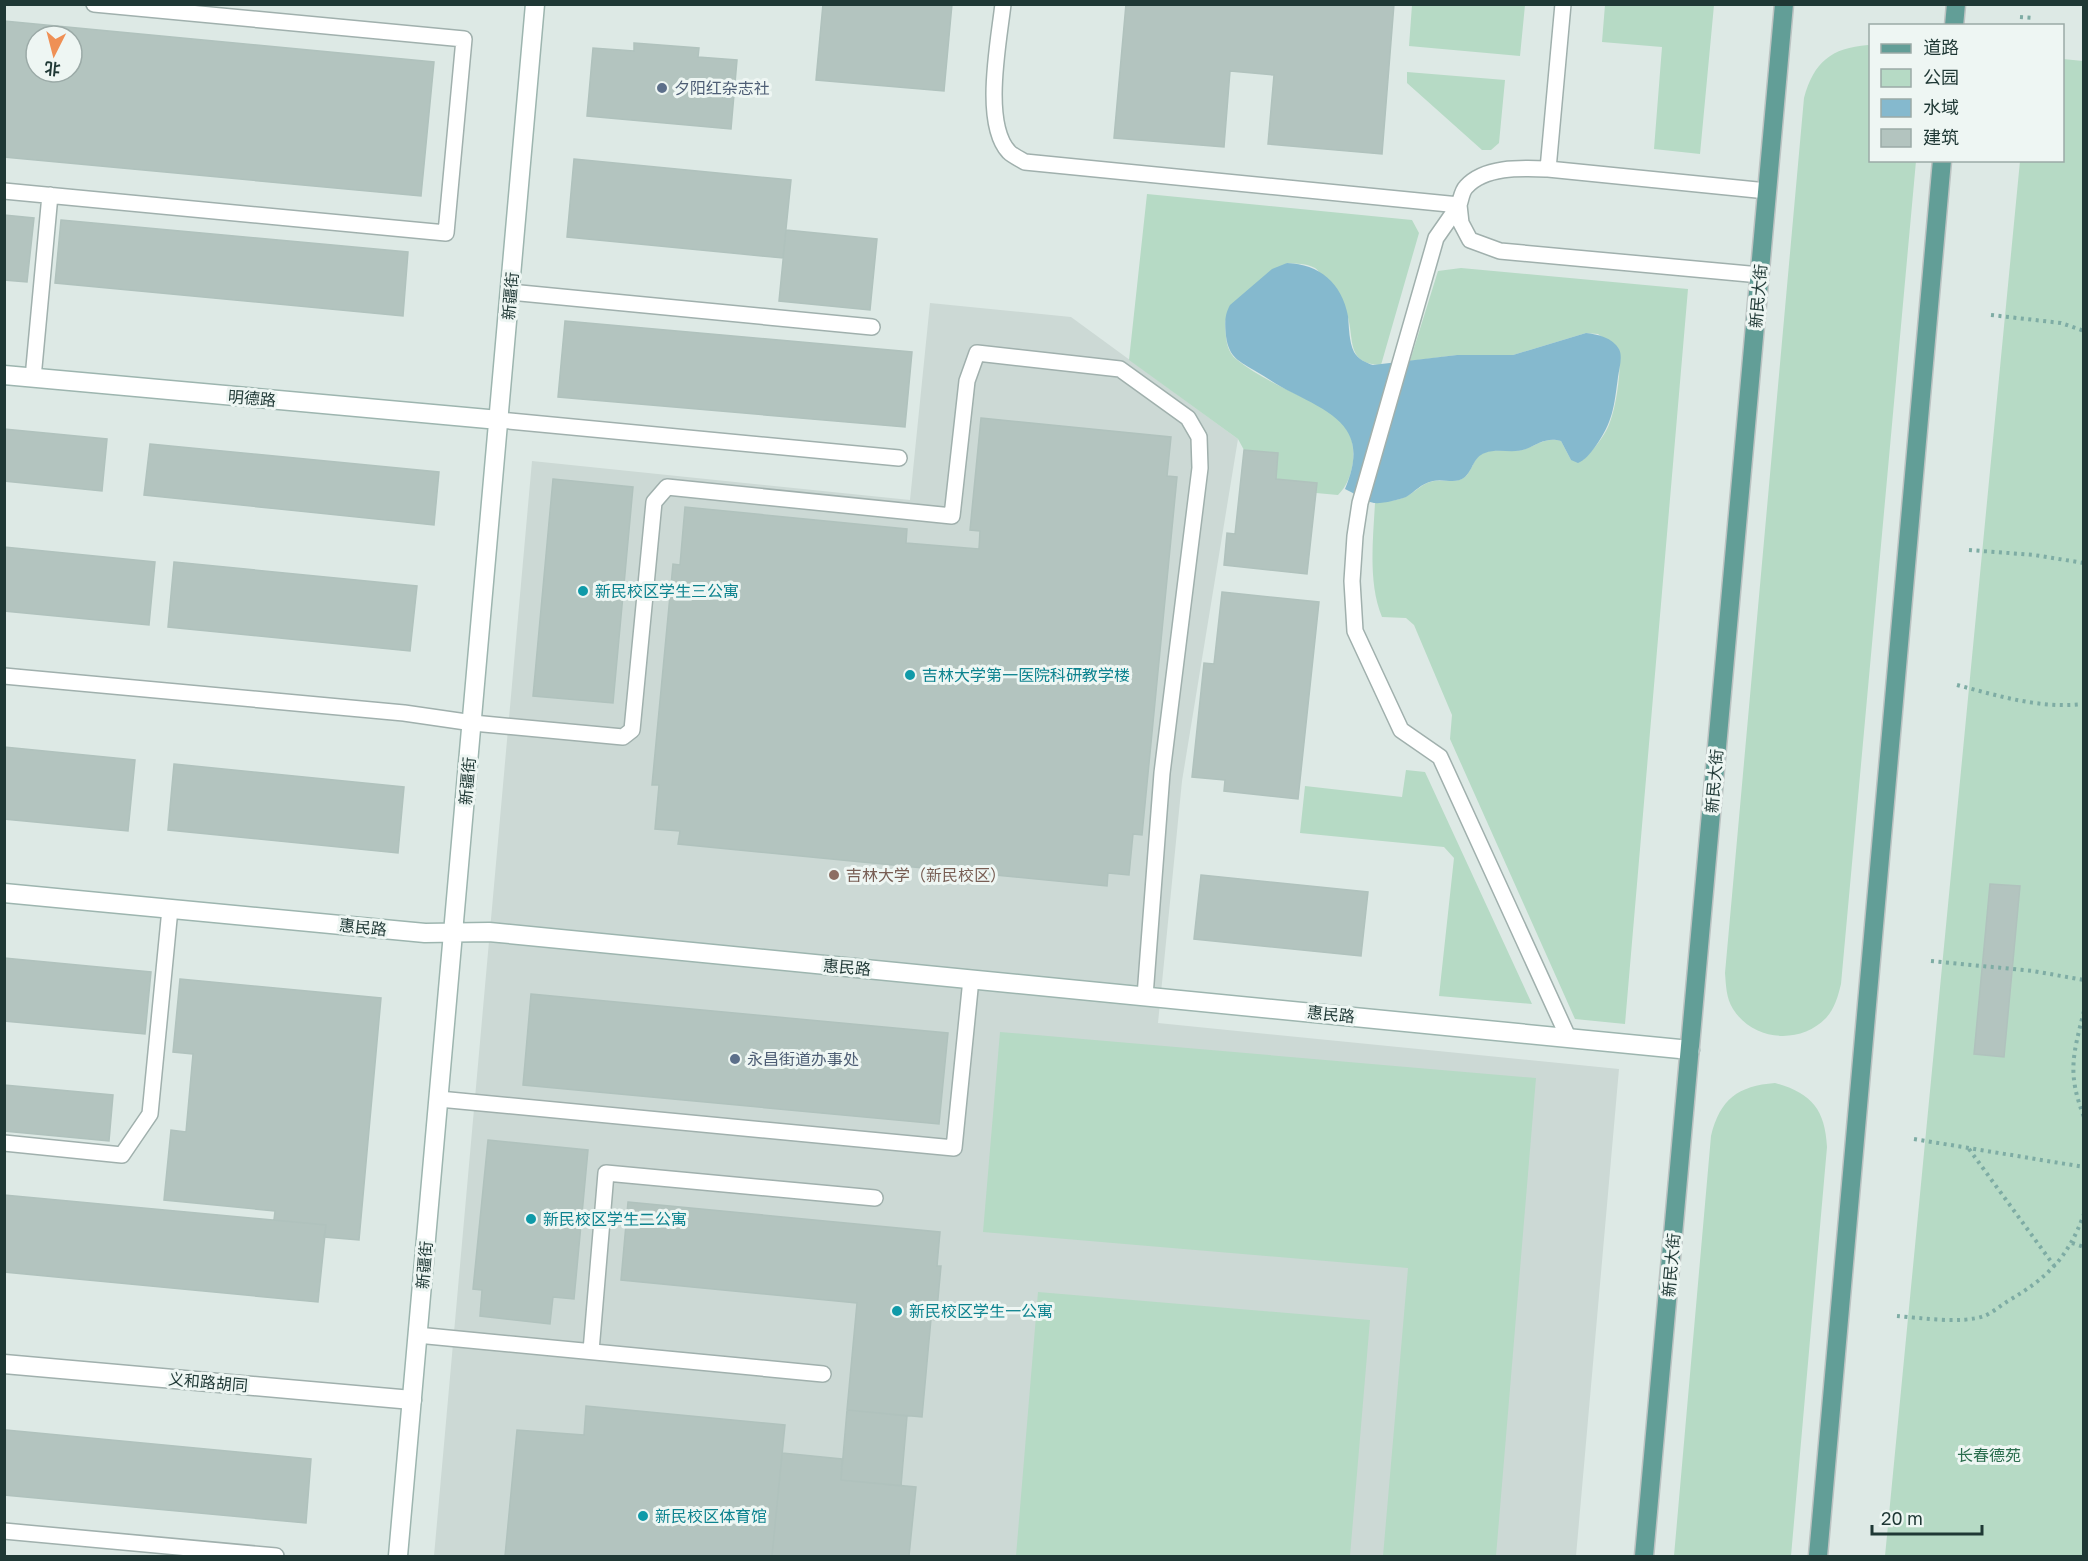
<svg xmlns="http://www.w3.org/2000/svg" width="2088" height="1561" viewBox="0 0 2088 1561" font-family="'Golos Text','Noto Sans SC',sans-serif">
<rect width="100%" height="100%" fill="#dde9e5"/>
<!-- built -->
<path fill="#ccd9d5" d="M930 303 1071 317 1238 439 1182 781 1158 1023 1619 1069 1576 1556H434L532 461 910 500Z"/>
<!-- green -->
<path fill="#b6dac5" d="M1412 5H1525L1520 56 1409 46Z
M1605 5H1714L1700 154 1654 149 1662 47 1602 42Z
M1868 45 1870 46V160L1916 161 1841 984C1838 996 1835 1008 1826 1018 1800 1045 1753 1041 1733 1009 1726 998 1726 985 1725 973L1804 98C1814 62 1831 48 1868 45Z
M2063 59 2083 61V1556H1885L2020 161 2062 160Z
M1407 72 1505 80 1499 143 1491 150H1482L1407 83Z
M1147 194 1412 220 1419 233 1381 365C1345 364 1355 338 1347 314 1345 306 1321 272 1315 268 1306 263 1297 264 1287 263L1225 321C1226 334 1225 350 1236 359 1252 372 1273 383 1292 392 1311 402 1336 410 1348 431 1353 439 1354 453 1353 462 1351 475 1347 486 1338 495L1316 493 1317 483 1276 479 1278 453 1244 450 1238 439 1129 360Z
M1461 268 1688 289 1625 1024 1575 1019 1450 739 1452 715 1414 625 1406 618 1382 617C1368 583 1373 540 1375 503 1385 501 1398 501 1407 496 1417 491 1422 483 1434 481 1445 479 1455 484 1465 477 1472 471 1473 459 1481 454 1492 448 1505 451 1517 451 1534 449 1543 436 1561 441L1571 460H1583C1591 452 1600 442 1606 431 1616 414 1622 368 1619 349L1598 334 1586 333 1513 355H1457L1410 361 1438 271Z
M1406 770 1425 772 1532 1004 1439 996 1454 858 1444 847 1300 833 1305 786 1402 797Z
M1000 1032 1536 1078 1496 1556H1383L1408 1268 983 1232Z
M1775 1083C1811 1093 1825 1109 1827 1147L1791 1556H1674L1711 1136C1720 1099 1738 1086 1775 1083Z
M1038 1292 1370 1320 1350 1556H1016Z"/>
<!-- water -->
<path fill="#85b9ce" d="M1287 263C1319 264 1342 283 1348 316 1349 327 1349 342 1354 352 1358 359 1366 363 1373 365L1457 355H1513L1586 333C1597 334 1613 338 1619 349 1623 357 1619 369 1618 377 1614 407 1613 422 1595 447 1590 454 1585 460 1578 463L1571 460 1561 441C1546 437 1539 444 1526 449 1513 454 1498 448 1485 453 1473 457 1473 470 1465 477 1455 485 1444 478 1433 481 1420 484 1416 491 1406 497 1399 500 1381 504 1374 503 1364 501 1354 493 1345 489 1369 432 1339 416 1293 393 1280 387 1269 379 1257 372 1239 361 1229 358 1226 336 1225 324 1224 316 1230 305L1272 269Z"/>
<!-- building -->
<path fill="#b3c4bf" stroke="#b0c2bd" stroke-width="1.5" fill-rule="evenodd" d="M823 4H952L944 91 816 80Z
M1126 4H1394L1382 154 1268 144 1274 75 1230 71 1224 147 1114 138Z
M4 21 434 62 421 196 4 157ZM36 36H72V72H36Z
M634 43 699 48 698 57 737 60 731 129 587 116 593 48 634 51Z
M574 159 791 180 783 258 567 237Z
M4 215 34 218 27 282 4 280Z
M61 220 408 252 403 316 55 283Z
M786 230 877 239 870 310 779 301Z
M565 321 912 352 905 427 558 397Z
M981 418 1171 437 1167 476 1177 477 1142 835 1133 834 1129 875 1108 873 1107 886 678 844 680 831 655 829 659 785H652L673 564 680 565 685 507 907 529 906 543 979 549 980 531 970 530Z
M4 429 107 439 102 491 4 481Z
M150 444 439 472 434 525 144 495Z
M1244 450 1278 453 1276 479 1317 483 1307 574 1224 565 1227 533 1235 534Z
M553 479 633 487 613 703 533 696Z
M4 547 155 562 149 625 4 611Z
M174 562 417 586 410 651 168 627Z
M1222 592 1319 602 1298 799 1224 791 1225 780 1192 777 1204 663 1214 664Z
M4 747 135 760 128 831 4 819Z
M174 764 404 787 398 853 168 830Z
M1201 875 1368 892 1361 956 1194 939Z
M1990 884 2020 886 2004 1057 1974 1054Z
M4 958 151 972 145 1034 4 1021Z
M180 979 381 998 359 1240 324 1237 326 1225 274 1220 275 1211 164 1200 171 1130 186 1132 193 1054 173 1052Z
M531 994 948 1033 939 1124 523 1085Z
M4 1085 113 1095 109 1141 4 1131Z
M488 1140 588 1150 574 1299 553 1297 550 1324 480 1316 482 1290 473 1289Z
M4 1195 326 1225 318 1302 4 1272Z
M628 1202 940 1232 937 1266H941L936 1320 931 1319 922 1417 847 1410 857 1303 621 1280Z
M586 1406 785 1425 772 1556H505L517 1430 584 1435Z
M847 1410 907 1416 901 1486 841 1480Z
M6 1430 311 1459 306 1523 4 1495Z
M782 1453 842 1459 841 1480 916 1487 909 1556H772Z"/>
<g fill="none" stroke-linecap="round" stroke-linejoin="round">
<!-- lane casing -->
<g stroke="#a0b0ad" stroke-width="18">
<path id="lane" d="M1003 4C999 41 982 123 1009 152 1013 156 1020 159 1025 162L1459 205C1461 199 1462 191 1466 187 1485 166 1522 168 1548 169L1767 191
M1548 169 1563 4
M4 191 446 233 464 39 94 4
M1459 205 1436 238 1360 503 1355 536 1352 581 1355 631 1401 730 1440 757 1568 1037
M1459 205 1461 223 1470 240 1500 251 1760 275
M510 292 872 327
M33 378 50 195
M499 420 899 458
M4 676 404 713 473 723 623 737 632 730 654 502 667 487 952 516 967 381 977 353 1120 369 1188 418 1199 437 1200 468 1162 773 1145 996
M439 1099 954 1148 971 979
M4 1143 122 1155 150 1114 170 909
M417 1335 823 1374
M591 1351 606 1173 875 1198
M4 1531 276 1556"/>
</g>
<!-- street casing -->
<g stroke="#a0b0ad" stroke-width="21">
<path id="street" d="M4 1364 412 1400"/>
</g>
<!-- secondary casing -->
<g stroke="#9db5af" stroke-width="21">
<path id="secondary" d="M4 375 499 420
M4 893 425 933 489 932 1690 1050
M398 1556 535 4"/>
</g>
<!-- primary casing -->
<g stroke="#bcc3c2" stroke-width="21">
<path id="primary" d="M1954 26 1956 4
M1644 1556 1784 4
M1818 1556 1942 160"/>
</g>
<!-- path -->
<path stroke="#7eaca4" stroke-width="4" stroke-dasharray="3 4.5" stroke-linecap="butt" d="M2020 17 2034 18
M1991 315 2061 323 2084 331
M1969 550 2034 555 2084 563
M1957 685C1999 696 2040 709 2084 704
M1931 961 2033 971 2084 980
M2084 1011C2073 1055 2067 1073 2084 1117
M1914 1139 2084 1167
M1969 1149 2055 1267
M2072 1243 2084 1247
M1897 1316C1922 1318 1961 1324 1984 1316 1992 1313 2000 1306 2008 1301 2047 1278 2068 1258 2084 1214"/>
<!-- lane -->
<use href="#lane" stroke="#fff" stroke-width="15"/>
<!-- street -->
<use href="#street" stroke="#fff" stroke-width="18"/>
<!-- secondary -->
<use href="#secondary" stroke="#fff" stroke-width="18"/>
<!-- primary -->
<use href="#primary" stroke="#629e97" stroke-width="18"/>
</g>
<!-- markers -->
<g fill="#5c6f8a" stroke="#eef6f3" stroke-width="2">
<circle cx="662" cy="88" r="6"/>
<circle cx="735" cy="1059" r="6"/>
</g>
<g fill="#0f9aa8" stroke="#eef6f3" stroke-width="2">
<circle cx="583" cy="591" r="6"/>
<circle cx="910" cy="675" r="6"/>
<circle cx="531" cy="1219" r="6"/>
<circle cx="897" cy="1311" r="6"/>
<circle cx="643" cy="1516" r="6"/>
</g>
<circle fill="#8d6e63" stroke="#eef6f3" stroke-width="2" cx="834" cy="875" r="6"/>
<g text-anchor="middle" stroke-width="6" stroke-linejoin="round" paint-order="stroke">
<!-- service labels -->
<g font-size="16" fill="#4e5e75" stroke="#eef6f3" text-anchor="start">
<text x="674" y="94">夕阳红杂志社</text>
<text x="747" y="1065">永昌街道办事处</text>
</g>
<!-- street labels -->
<g font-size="16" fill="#1f3835" stroke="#eef6f3">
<text transform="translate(510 296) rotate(-85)" y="6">新疆街</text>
<text transform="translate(1758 296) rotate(-85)" y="6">新民大街</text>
<text transform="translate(252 398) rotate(5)" y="6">明德路</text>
<text transform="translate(467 781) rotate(-85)" y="6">新疆街</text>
<text transform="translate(1714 781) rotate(-85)" y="6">新民大街</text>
<text transform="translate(363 927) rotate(6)" y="6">惠民路</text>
<text transform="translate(847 967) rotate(5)" y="6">惠民路</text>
<text transform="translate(1331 1014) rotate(6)" y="6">惠民路</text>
<text transform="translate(424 1265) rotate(-85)" y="6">新疆街</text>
<text transform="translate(1671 1265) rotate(-85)" y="6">新民大街</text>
<text transform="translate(208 1382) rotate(5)" y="6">义和路胡同</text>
</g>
<!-- culture labels -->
<g font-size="16" fill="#0d838f" stroke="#eef6f3" text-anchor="start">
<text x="595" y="597">新民校区学生三公寓</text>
<text x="922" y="681">吉林大学第一医院科研教学楼</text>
<text x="543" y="1225">新民校区学生二公寓</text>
<text x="909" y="1317">新民校区学生一公寓</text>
<text x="655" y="1522">新民校区体育馆</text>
</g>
<!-- education labels -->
<g font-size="16" fill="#785e54" stroke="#eef6f3" text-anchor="start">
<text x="846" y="881">吉林大学（新民校区）</text>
</g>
<!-- park labels -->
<g font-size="16" fill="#2b6e4e" stroke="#eef6f3">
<text x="1989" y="1461">长春德苑</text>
</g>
</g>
<!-- border -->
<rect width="2088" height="1561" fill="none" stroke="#1f3835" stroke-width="12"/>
<!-- legend -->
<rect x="1869" y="24" width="195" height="138" fill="#eef6f3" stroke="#9baaa7" stroke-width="1.5"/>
<rect x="1881" y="44" width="30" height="9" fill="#629e97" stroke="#9baaa7" stroke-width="1.5"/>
<text x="1923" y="54" font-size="18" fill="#1f3835">道路</text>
<rect x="1881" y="69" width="30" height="18" fill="#b6dac5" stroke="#9baaa7" stroke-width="1.5"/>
<text x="1923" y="84" font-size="18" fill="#1f3835">公园</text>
<rect x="1881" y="99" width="30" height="18" fill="#85b9ce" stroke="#9baaa7" stroke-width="1.5"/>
<text x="1923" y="114" font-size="18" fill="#1f3835">水域</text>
<rect x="1881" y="129" width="30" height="18" fill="#b3c4bf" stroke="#9baaa7" stroke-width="1.5"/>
<text x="1923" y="144" font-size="18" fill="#1f3835">建筑</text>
<!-- north arrow -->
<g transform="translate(54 54) rotate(186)"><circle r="28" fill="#eef6f3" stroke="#9baaa7" stroke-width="1.5"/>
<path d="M0-4.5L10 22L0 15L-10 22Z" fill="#ef9055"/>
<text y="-9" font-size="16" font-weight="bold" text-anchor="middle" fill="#1f3835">北</text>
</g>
<!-- scale -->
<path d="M1872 1525v9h110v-9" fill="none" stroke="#1f3835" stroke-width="3"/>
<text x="1881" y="1525" font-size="18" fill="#1f3835" stroke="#eef6f3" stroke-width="4.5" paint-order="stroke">20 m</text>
</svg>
